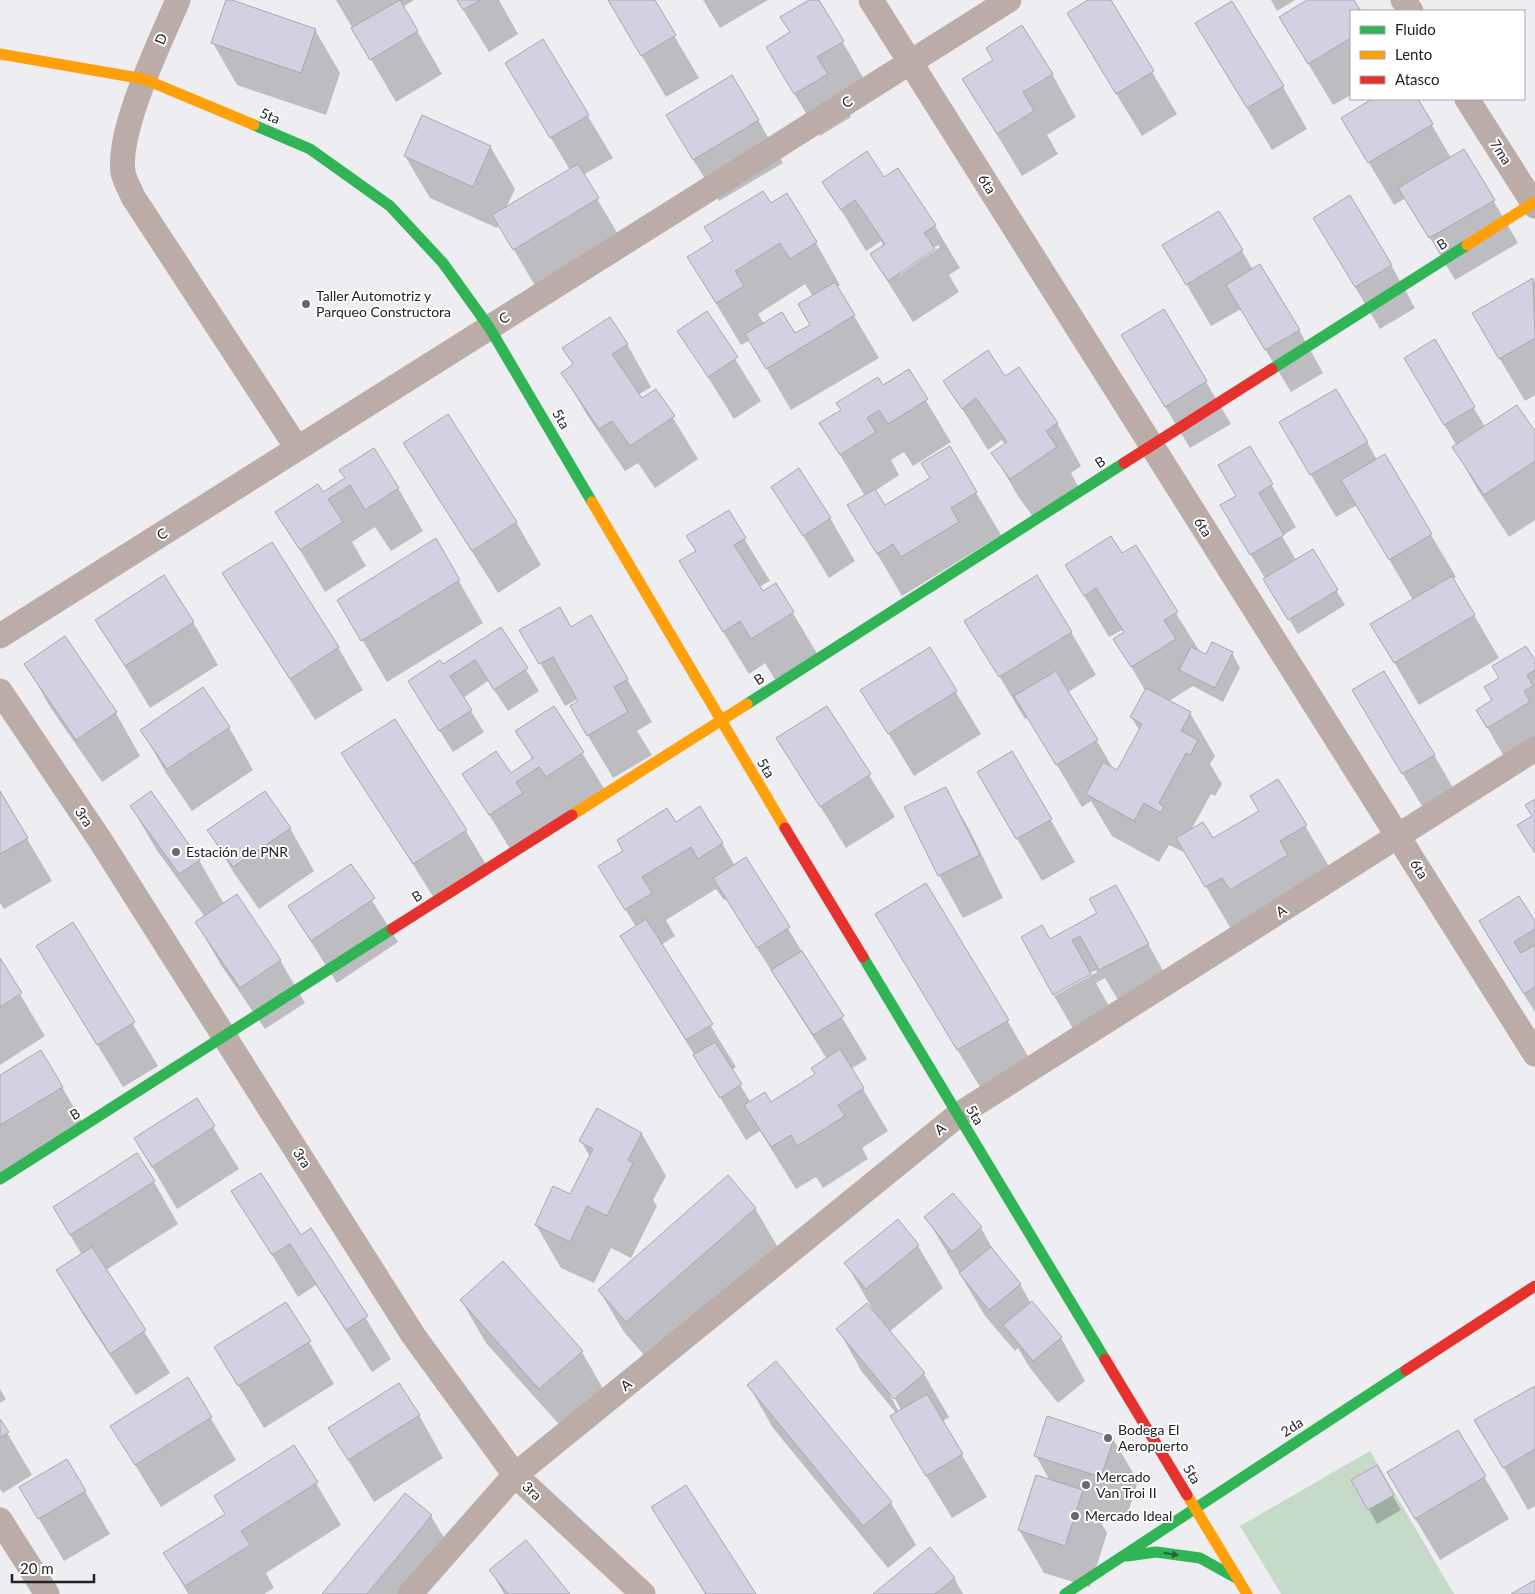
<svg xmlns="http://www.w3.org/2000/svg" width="1535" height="1594" viewBox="0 0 1535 1594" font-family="Lato,sans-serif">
<rect width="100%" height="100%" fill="#ededf2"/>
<!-- green -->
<path fill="#c5dbc7" d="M1370 1451 1454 1594H1281L1240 1526Z"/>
<!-- shadow -->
<path fill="#0003" fill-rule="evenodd" d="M227 0 315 30 340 73 326 115 237 85 213 43Z
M336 0H414L403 7 442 74 396 102Z
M457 0H499L518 34 489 52Z
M609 0H653L699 78 666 97Z
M703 0H768L720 28Z
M811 0H818L867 84 841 100 851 117 820 136 792 90 791 33Z
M1091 0H1109L1177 114 1142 136 1093 56Z
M1271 0H1295L1277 11Z
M1309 0H1353L1360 11H1351V95L1333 105 1306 60Z
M1196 23 1283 87 1307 129 1272 150Z
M543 41 613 158 583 175 622 241 538 291 499 224 497 228 430 198 405 156 490 146 515 189 506 208 570 170 531 105Z
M995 61 1052 74 1076 117 1047 135 1058 154 1022 176 964 80Z
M1375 99H1417L1451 158 1493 200 1518 243 1455 280 1406 198 1394 205 1342 118Z
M758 120 783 163 719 201 692 158Z
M897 170 935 226 960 268 949 275 959 292 913 322 871 255 884 246 881 241 866 251 824 182 884 179ZM938 245 940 247 900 274V271Z
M770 205 816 243 840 285 837 287 879 358 791 410 750 340 741 345 688 257ZM805 284 813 297 812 325 795 335 764 324 758 314Z
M1314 218 1391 265 1415 308 1380 329Z
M1164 246 1242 251 1253 270 1299 330 1323 373 1291 392 1241 309 1211 326Z
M1533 279 1535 283V395L1525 401 1498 356Z
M1164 311 1231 424 1190 448 1122 335Z
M707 313 761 401 734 419 679 331Z
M1434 341 1485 427 1535 434V520L1509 537 1478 490 1454 448 1457 446 1430 401Z
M627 344 651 387 638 395 642 400 656 390 698 459 655 488 638 463 625 471 587 415 563 373 574 366 564 349Z
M908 371 951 442 921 461 923 463 949 447 1001 535 902 596 849 506 865 496 821 424ZM904 452 913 466 921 461 932 479 884 507 875 491 899 475 891 460Z
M1005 377 1057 423 1081 466 1071 473 1080 490 1036 521 1018 496 993 453 1005 445 1002 440 988 450 945 382Z
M1367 442 1377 460 1384 456 1456 577 1453 579 1499 658 1419 705 1372 624 1413 600 1357 505 1336 517 1305 465Z
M404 444 516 522 541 565 498 593Z
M1250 448 1296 527 1282 536 1296 560 1312 550 1345 605 1298 634 1222 506 1237 497Z
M346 478 398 488 423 531 391 551 375 527 352 542 366 566 325 592 277 512 323 494Z
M773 487 830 518 855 561 829 578Z
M728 512 770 581 759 587 763 593 776 585 818 655 776 681 765 663 749 674 680 562 697 551Z
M435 540 483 623 387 682 339 600Z
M1135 547 1200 652 1207 656 1232 653 1240 668 1223 702 1193 686 1169 701 1190 713 1215 756 1210 764 1222 784 1215 796 1211 794 1191 830 1213 840 1260 811 1278 780 1330 868 1231 929 1186 853 1169 845 1159 862 1112 836 1091 801 1082 807 1028 717 1025 719 966 621 1071 632 1096 675 1068 692 1114 770 1118 772 1140 731 1131 717 1146 692 1115 639 1124 633 1122 630 1109 637 1066 566 1122 555Z
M224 574 338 647 363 690 315 720Z
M591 617 652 722 637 731 652 755 613 778 571 707 580 702 578 699 565 706 521 630 571 629Z
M97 621 193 622 218 665 150 708Z
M501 629 539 691 508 711 488 681 463 698 484 732 453 752 422 703 443 666Z
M65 638 116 713 140 756 102 782 50 707 26 664Z
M929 648 981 734 914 776 862 690Z
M1535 663V756L1512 770 1477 710 1493 700Z
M554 707 608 795 515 857 464 774 510 775 533 760 517 731Z
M827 708 895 817 846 848 778 738Z
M395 720 466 831 491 873 439 906 343 753Z
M229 727 253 770 192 811 166 773 142 730Z
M1378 733 1434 755 1459 798 1428 816Z
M1012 753 1075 862 1042 881 978 772Z
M946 789 970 831 1003 898 963 918 939 875Z
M0 793 52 881 4 909 0 903Z
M131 806 199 860 224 904 237 896 280 960 305 1003 265 1029 221 965 196 922 205 917 156 849Z
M676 824 722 843 735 866 746 859 867 1059 851 1069 888 1131 862 1148 868 1159 823 1188 816 1177 796 1189 760 1131 746 1140 622 936 636 927 600 867ZM716 889 724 900 726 899 827 1059 816 1074 771 1103H751L731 1070 736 1067 661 945 675 936 666 920Z
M290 828 314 871 259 909 234 873 209 831Z
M350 865 398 942 337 983 289 907Z
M1098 913 1140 929 1172 987 1125 1012 1105 978 1096 983 1115 1017 1078 1037 1054 996 1097 972 1096 970 1053 993 1050 940Z
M1480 922 1535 923V1012L1505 964Z
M73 924 158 1066 123 1087 37 946Z
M901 957 1007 1020 1032 1063 983 1092Z
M0 961 45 1036 0 1065Z
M0 1076 62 1087 87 1130 0 1182Z
M196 1100 239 1169 177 1209 135 1138Z
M598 1110 642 1134 666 1176 653 1200 657 1206 631 1258 611 1248 594 1283 561 1268 536 1225 571 1196 590 1157 581 1141Z
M154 1182 178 1224 106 1270 170 1373 136 1395 82 1313 57 1271 82 1255 54 1208Z
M233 1192 301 1237 311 1230 391 1359 372 1372 316 1285 298 1297Z
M953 1194 981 1228 996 1255 1020 1284 1031 1304 1061 1338 1085 1381 1058 1403 1030 1368 1018 1348 1015 1351 985 1316 926 1217Z
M755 1208 780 1251 651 1363 624 1332 599 1290Z
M918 1246 943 1288 889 1332 924 1374 949 1417 942 1422 987 1497 952 1518 916 1459 897 1414 862 1372 838 1329 873 1310 846 1263ZM892 1393 902 1412H899L890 1395Z
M461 1300 582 1352 606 1394 565 1431 486 1343Z
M286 1303 334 1384 264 1428 215 1347Z
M776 1363 891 1503 916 1545 888 1568 773 1428 749 1386Z
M187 1379 236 1460 161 1507 111 1426Z
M1535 1387V1506L1528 1510 1501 1463Z
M0 1389 6 1399 0 1403Z
M419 1415 443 1458 374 1502 329 1429Z
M0 1421 32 1475 3 1493 0 1489Z
M1458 1432 1509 1519 1440 1560 1413 1515Z
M1113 1439 1138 1481 1126 1519 1093 1509 1107 1533 1090 1587 1044 1573 1019 1530 1050 1481 1036 1456Z
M1376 1467 1401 1510 1377 1524 1353 1480Z
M316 1483 341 1525 266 1573 274 1588 264 1594H188L165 1553 226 1515Z
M20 1487 85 1491 110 1534 64 1561Z
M653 1507 755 1594H705Z
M431 1516 456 1558 426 1594H323Z
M491 1571 568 1594H504Z
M954 1578 963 1594H875Z"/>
<!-- building -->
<path fill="#d3d0e2" stroke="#a8a7ac" d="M226 0H232L316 29 301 73 211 43Z
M400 0 418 31 370 60 351 28Z
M457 0H480L463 10Z
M608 0H655L676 35 641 56Z
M809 0H819L844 41 817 57 828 74 794 94 766 47 790 32 780 17Z
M1088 0H1111L1154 71 1116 94 1067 13Z
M1307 0H1354L1361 11H1351V38L1308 64 1279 17Z
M1232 1 1284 86 1247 108 1195 23Z
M1022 25 1053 74 1023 92 1034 111 997 134 962 79 993 60 986 48Z
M543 39 589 115 550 138 505 63Z
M732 75 759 120 693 160 666 115Z
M1372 99H1418L1433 124 1368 163 1341 118Z
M422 115 491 146 473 187 404 156Z
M1464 149 1495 200 1429 238 1398 188Z
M867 151 884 177 898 168 936 225 924 233 935 249 888 281 870 254 885 244 855 200 841 210 822 182Z
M578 164 599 198 513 250 492 215Z
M763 191 771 203 787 193 817 242 790 259 780 243 735 271 744 286 716 303 687 257 713 241 704 227Z
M1350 195 1392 265 1355 287 1313 218Z
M1219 211 1243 250 1186 285 1162 245Z
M1260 264 1300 330 1265 350 1226 285Z
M1533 278 1535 338 1499 359 1472 313Z
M835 282 855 315 766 369 745 334 782 312 795 333 810 325 798 304Z
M1164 309 1207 381 1165 407 1121 335Z
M707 311 738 357 708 377 677 331Z
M610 317 628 344 612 354 642 398 656 389 675 416 630 446 612 421 599 429 561 373 573 364 562 348Z
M1435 339 1475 407 1444 425 1404 358Z
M988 350 1005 376 1019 367 1058 423 1046 431 1057 447 1010 479 991 453 1007 442 976 398 962 409 943 381Z
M909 369 928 399 888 424 879 410 867 418 876 432 840 455 819 423 841 410 836 403 878 377 883 385Z
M1336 389 1368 442 1310 475 1279 422Z
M1517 405 1535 431V461L1484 495 1452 447Z
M448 414 517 522 472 551 403 443Z
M950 446 977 492 951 508 959 522 901 557 893 544 877 554 847 505 875 489 885 505 930 478 921 463Z
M1250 446 1273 484 1259 493 1284 535 1250 555 1220 505 1236 496 1218 465Z
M374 448 399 488 365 510 350 485 328 499 343 522 300 550 275 512 318 484 323 492 345 478 339 470Z
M1385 454 1432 534 1389 560 1341 480Z
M799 468 831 518 803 536 771 487Z
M729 510 746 538 734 545 763 591 776 583 794 612 751 639 740 621 723 632 679 561 696 551 686 536Z
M1111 536 1122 553 1136 545 1178 612 1164 620 1176 639 1131 667 1113 639 1124 632 1096 588 1084 596 1065 565Z
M436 538 460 580 361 641 337 600Z
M272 542 339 647 290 679 222 573Z
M1313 549 1338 590 1288 620 1263 579Z
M164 575 194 622 125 666 95 620Z
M1037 575 1072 632 999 677 964 621Z
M1452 576 1475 615 1394 663 1370 624Z
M560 607 571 627 591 615 628 679 614 687 628 712 587 736 570 706 578 701 553 657 539 664 519 630Z
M501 627 528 668 494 690 475 660 450 676 472 710 439 731 408 681 440 660 443 664Z
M65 636 117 712 76 740 24 664Z
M1212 642 1233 652 1215 688 1179 670 1191 647 1206 654Z
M1526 646 1535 660V670L1527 675 1533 686 1524 691 1530 702 1487 728 1476 710 1492 700 1484 687 1499 678 1492 666Z
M930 647 957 691 888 734 860 690Z
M1056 671 1098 740 1056 765 1014 696Z
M1384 671 1435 755 1402 774 1352 690Z
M203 687 230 727 167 769 140 730Z
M1146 688 1191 712 1181 731 1198 740 1190 755 1186 753 1159 803 1164 807 1161 813 1144 803 1134 821 1086 794 1103 762 1117 770 1142 724 1130 717Z
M554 706 584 752 546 777 539 767 516 782 523 793 489 815 462 774 496 751 511 773 533 758 515 731Z
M827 706 871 774 820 807 776 738Z
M395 719 467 830 413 864 341 753Z
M1012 751 1052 819 1016 839 977 772Z
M1278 779 1307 825 1280 841 1288 855 1230 890 1222 878 1205 887 1176 838 1203 822 1213 838 1259 811 1250 796Z
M946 787 980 855 938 876 904 807Z
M0 791 28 838 0 854Z
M151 791 200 860 179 874 130 806Z
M265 791 291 828 233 867 207 830Z
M1535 799V853L1517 825 1532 816 1525 805Z
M700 806 723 843 698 859 691 847 642 877 652 893 625 910 598 866 623 851 617 840 667 808 676 822Z
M746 857 790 927 757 948 713 878Z
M351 864 375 898 311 941 288 906Z
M926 883 1009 1020 957 1050 875 914Z
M1116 885 1149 944 1099 970 1080 936 1072 940 1091 974 1053 995 1021 937 1042 925 1050 939 1097 913 1089 899Z
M237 894 281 960 240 988 195 922Z
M1519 896 1535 921V929L1514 942 1521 953 1535 945V987L1524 994 1479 921Z
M646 919 713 1024 686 1040 620 936Z
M73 922 135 1022 97 1045 36 946Z
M802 951 844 1016 813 1035 771 970Z
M0 958 22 993 0 1007Z
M715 1042 742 1084 720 1098 693 1055Z
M840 1049 864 1088 838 1105 845 1116 797 1146 791 1135 771 1147 744 1105 765 1092 771 1102 815 1074 811 1068Z
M41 1050 63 1087 0 1125V1075Z
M197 1098 215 1126 152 1167 134 1138Z
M597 1108 642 1133 628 1160 633 1163 607 1216 587 1206 570 1242 535 1225 553 1186 570 1194 593 1149 579 1141Z
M137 1153 155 1181 70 1235 53 1207Z
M261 1173 301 1235 311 1228 368 1316 346 1330 290 1244 272 1255 231 1191Z
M728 1175 756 1208 626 1322 598 1290Z
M953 1193 982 1227 952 1252 924 1217Z
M898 1219 919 1245 866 1289 844 1263Z
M92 1247 146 1330 110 1354 56 1270Z
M991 1247 1021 1284 989 1310 959 1273Z
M503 1261 583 1351 539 1389 460 1300Z
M1032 1301 1062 1337 1033 1361 1003 1325Z
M286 1302 311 1341 238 1386 214 1347Z
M867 1303 925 1373 894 1399 836 1329Z
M776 1361 892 1502 863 1526 747 1385Z
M188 1377 212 1417 135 1465 110 1426Z
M399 1383 420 1415 348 1460 328 1428Z
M1535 1386V1449L1503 1468 1474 1420Z
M927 1394 963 1454 926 1476 890 1416Z
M1047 1416 1114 1438 1101 1477 1034 1456Z
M0 1419 9 1432 0 1438Z
M1458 1430 1486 1476 1415 1519 1387 1472Z
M294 1445 318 1482 241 1531 250 1545 185 1586 163 1553 225 1514 214 1496Z
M67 1459 86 1491 38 1519 19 1487Z
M1377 1465 1394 1495 1368 1510 1351 1480Z
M1036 1475 1083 1490 1065 1546 1018 1530Z
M686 1485 756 1594H706L651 1507Z
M405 1493 432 1515 367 1594H322Z
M526 1540 570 1594H508L489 1570Z
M930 1547 955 1578 935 1594H873Z
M1535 1580V1594H1511Z"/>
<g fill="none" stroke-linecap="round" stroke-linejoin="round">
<!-- street -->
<path stroke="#bbaca8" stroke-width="25" d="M178 0C161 40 117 130 123 172 124 180 130 189 133 197L297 448
M871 0 1535 1054
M1403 0 1411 11
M1467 99 1535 206
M0 636 1009 0
M0 691 100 840 413 1335 515 1475 643 1594
M0 1520 47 1594
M410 1594 515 1475 958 1115 1535 749"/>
<!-- fast -->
<path stroke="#30b455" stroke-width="11" d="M254 125 310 149 390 206 443 263 489 327 592 502
M1272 369 1467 245
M747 704 1124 463
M863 957 1105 1359
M0 1179 392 929
M1127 1556 1156 1552 1200 1558 1238 1579
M1065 1594 1406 1370"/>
<!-- slow -->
<path stroke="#ff9f0a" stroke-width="11" d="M0 54 144 79 254 125
M1467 245 1533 203
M592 502 785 828
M572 815 747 704
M1187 1495 1247 1594"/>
<!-- jam -->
<path stroke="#e5322d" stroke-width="11" d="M1124 463 1272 369
M785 828 863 957
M392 929 572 815
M1105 1359 1187 1495
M1406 1370 1535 1286"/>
</g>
<!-- one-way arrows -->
<defs><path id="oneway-solid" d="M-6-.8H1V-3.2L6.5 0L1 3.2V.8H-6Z" transform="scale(1.25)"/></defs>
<use fill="#28643b" href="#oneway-solid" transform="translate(1171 1554) rotate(9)"/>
<!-- markers -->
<g fill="#69696d" stroke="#fff" stroke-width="2">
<circle cx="306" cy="304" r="5"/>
<circle cx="176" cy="852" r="5"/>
<circle cx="1108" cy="1438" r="5"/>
<circle cx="1086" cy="1485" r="5"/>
<circle cx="1075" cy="1516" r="5"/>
</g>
<g text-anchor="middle" stroke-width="4" stroke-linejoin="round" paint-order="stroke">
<!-- street labels -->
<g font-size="14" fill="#222226" stroke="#fff">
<text transform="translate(161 39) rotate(-67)" y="5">D</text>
<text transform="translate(847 102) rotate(-32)" y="5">C</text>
<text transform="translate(270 116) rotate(23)" y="5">5ta</text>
<text transform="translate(1501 152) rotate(57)" y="5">7ma</text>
<text transform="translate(987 184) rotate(58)" y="5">6ta</text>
<text transform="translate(1442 244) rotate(-32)" y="5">B</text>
<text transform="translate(504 318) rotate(-32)" y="5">C</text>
<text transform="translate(561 419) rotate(60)" y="5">5ta</text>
<text transform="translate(1100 462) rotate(-33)" y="5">B</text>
<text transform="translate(1203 527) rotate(58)" y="5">6ta</text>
<text transform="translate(162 534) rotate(-32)" y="5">C</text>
<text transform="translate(759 679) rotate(-33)" y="5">B</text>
<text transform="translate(766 768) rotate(59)" y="5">5ta</text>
<text transform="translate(84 817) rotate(56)" y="5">3ra</text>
<text transform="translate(1419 869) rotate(58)" y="5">6ta</text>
<text transform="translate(417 896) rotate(-32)" y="5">B</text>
<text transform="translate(1281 911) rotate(-32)" y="5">A</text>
<text transform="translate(75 1114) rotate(-32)" y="5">B</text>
<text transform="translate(975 1115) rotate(59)" y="5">5ta</text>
<text transform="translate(940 1129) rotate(-39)" y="5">A</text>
<text transform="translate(302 1158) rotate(58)" y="5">3ra</text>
<text transform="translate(626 1385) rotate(-39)" y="5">A</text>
<text transform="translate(1292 1427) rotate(-33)" y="5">2da</text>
<text transform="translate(1192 1474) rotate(59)" y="5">5ta</text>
<text transform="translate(532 1491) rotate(43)" y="5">3ra</text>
</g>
<!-- poi labels -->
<g font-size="14" fill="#222226" stroke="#fff" text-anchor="start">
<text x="316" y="301">Taller Automotriz y<tspan x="316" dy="16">Parqueo Constructora</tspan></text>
<text x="186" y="857">Estación de PNR</text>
<text x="1118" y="1435">Bodega El<tspan x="1118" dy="16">Aeropuerto</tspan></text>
<text x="1096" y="1482">Mercado<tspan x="1096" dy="16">Van Troi II</tspan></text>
<text x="1085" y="1521">Mercado Ideal</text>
</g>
</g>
<!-- legend -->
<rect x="1350" y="10" width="175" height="90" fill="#ffffff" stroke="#a7a7a8"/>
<rect x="1360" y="26" width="25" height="8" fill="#30b455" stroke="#a7a7a8"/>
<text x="1395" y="35" font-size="15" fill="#222226">Fluido</text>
<rect x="1360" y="51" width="25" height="8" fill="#ff9f0a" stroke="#a7a7a8"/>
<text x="1395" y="60" font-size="15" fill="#222226">Lento</text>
<rect x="1360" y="76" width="25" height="8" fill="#e5322d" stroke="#a7a7a8"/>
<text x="1395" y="85" font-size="15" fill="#222226">Atasco</text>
<!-- scale -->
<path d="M12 1574v8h82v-8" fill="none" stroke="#222226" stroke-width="2.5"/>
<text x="20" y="1574" font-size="15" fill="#222226" stroke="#ffffff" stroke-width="4" paint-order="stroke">20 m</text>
</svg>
